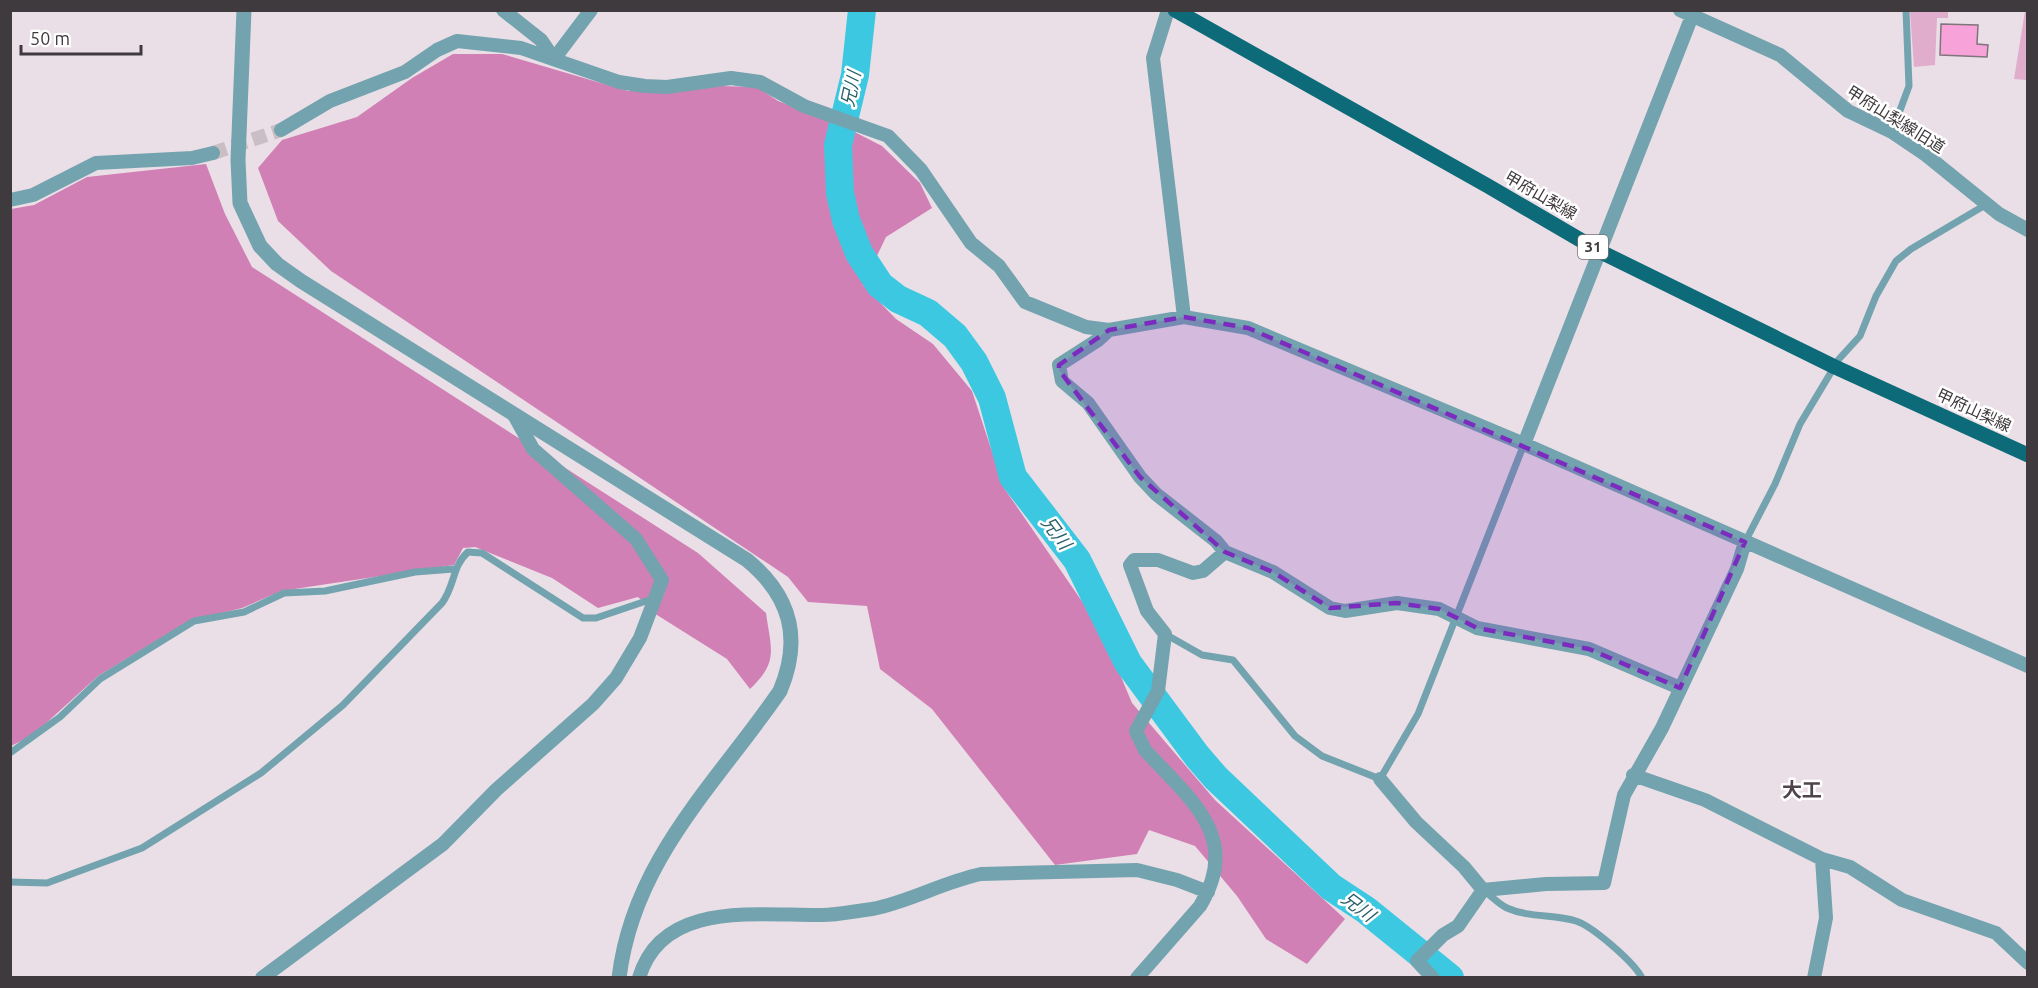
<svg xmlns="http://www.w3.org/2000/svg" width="2038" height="988" viewBox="0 0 2038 988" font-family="Ubuntu,'Noto Sans JP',sans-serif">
<rect width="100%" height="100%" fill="#eadfe6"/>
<!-- green -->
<path fill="#e0adcd" d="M1910 11H1948V18H1937L1935 65 1914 67Z
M2025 11H2028L2027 80 2014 79Z"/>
<!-- forest -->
<path fill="#d180b5" d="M453 54H502L628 91 719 86 757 87 778 101 835 122 882 146 920 183 932 208 886 237 863 285 896 319 933 344 972 391 1004 488 1101 629 1132 703 1215 800 1345 919 1307 964 1266 939 1237 896 1195 846 1149 830 1137 854 1055 865 932 709 880 669 867 606 808 602 788 577 331 271 278 221 258 168 282 140 357 117 412 78Z
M206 164 225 214 252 267 698 553 766 613C771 649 779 662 750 689L727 659 657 615 638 597 598 608 552 578 475 547 463 548 454 565 281 591 242 608 189 621 98 676 33 735 11 746V209L34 205 87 177Z"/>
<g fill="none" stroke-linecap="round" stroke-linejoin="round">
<!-- river -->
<path stroke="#3dc8e1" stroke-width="28" d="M862 10 855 75 838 145 840 193 846 220 859 253 880 285 898 299 928 313 955 336 974 362 992 398 1013 477 1077 560 1128 663 1197 756 1216 778 1331 887 1366 910 1450 978"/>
</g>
<!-- building -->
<path fill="#f7a3d9" stroke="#7f757b" stroke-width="1.5" d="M1941 24 1978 25 1977 44 1988 45 1987 57 1940 55Z"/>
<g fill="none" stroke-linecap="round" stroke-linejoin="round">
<!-- minor-tunnel -->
<path stroke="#c8bec4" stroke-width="14" stroke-dasharray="14 7" stroke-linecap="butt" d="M213 153 281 130"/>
<!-- service -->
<path stroke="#73a3ae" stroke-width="7" d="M1892 132 1909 86 1906 10
M1745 542 1775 484 1800 424 1839 359 1860 336 1876 296 1896 261 1911 249 1987 204
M1165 634 1202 655 1233 660 1295 736 1322 756 1380 779 1418 714 1524 444
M10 753 60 717 100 679 194 621 244 612 284 593 325 591 415 572 454 569
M10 882 47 883 142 848 261 773 343 705 442 603C455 586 452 566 468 552L482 553 583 618H596L655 598
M1485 891C1492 897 1499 904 1507 908 1529 918 1554 914 1576 921 1592 926 1634 962 1642 978"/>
<!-- minor -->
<path stroke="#73a3ae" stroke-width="14" d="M503 10 541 40 554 59
M1168 10 1153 58 1184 317
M1680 10 1780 55 1848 111 1892 132 1926 155 1999 214 2028 230
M554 59 591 10
M281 130 330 101 405 72 437 50 457 41 521 48 619 82 645 86 667 87 731 78 760 82 804 106 888 136 921 170 971 243 999 266 1025 302 1086 327 1109 330 1184 317 1248 328 1524 444 2028 666
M10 200 33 195 96 163 192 158 213 153
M1109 330 1098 340 1059 365 1062 381 1088 403 1140 477 1156 494 1216 541 1225 552 1273 572 1330 608 1345 611 1397 603 1439 609 1477 628 1589 649 1680 688
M1524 444 1692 16
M1633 775 1705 800 1822 859 1850 867 1902 900 1996 933 2028 963
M1380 779 1416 822 1464 867 1483 890
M1483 890 1546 884 1604 883 1624 795 1662 728 1737 569 1745 542
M262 978 443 844 496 790 593 704 616 678 640 638 662 580 636 539 533 449 514 415
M639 978C662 899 759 916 822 915 838 915 855 911 872 909 909 902 943 882 981 874L1137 870 1177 880 1208 892
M1137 978 1200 906C1243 836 1188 798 1145 750L1136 731 1158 691 1165 634 1147 611 1130 565 1134 560H1158L1193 573 1203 571 1225 552
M1433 978 1417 961 1443 935 1458 926 1483 890
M1814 978 1826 918 1822 859"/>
<!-- tertiary -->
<path stroke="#73a3ae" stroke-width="15" d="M244 10 238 160 240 203 260 246 277 264 301 281 747 560C791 596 802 639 780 691 716 784 633 860 619 978"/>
<!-- primary -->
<path stroke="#0c6a79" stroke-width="15" d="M1175 10 1488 186 1601 252 1835 367 2028 455"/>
</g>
<!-- marked area -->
<path fill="#7b2cbf" fill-opacity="0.2" stroke="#7b2cbf" stroke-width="4.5" stroke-dasharray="12 8" stroke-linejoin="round" d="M1184 317 1248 328 1745 542 1680 688 1589 649 1477 628 1439 609 1397 603 1330 608 1273 572 1225 552 1140 477 1059 370V365L1109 330Z"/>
<g text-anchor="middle" stroke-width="5" stroke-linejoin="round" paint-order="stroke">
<!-- shield labels -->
<rect fill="#fff" stroke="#797577" stroke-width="1.5" x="1578" y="235" width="30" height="24" rx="4.5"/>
<g font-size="15" font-weight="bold" fill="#3f3a3d">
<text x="1593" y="252">31</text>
</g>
<!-- street labels -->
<g font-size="16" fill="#3f3a3d" stroke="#fff">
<text transform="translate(1896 119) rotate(32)" y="6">甲府山梨線旧道</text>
<text transform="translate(1541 195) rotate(30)" y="6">甲府山梨線</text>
<text transform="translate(1974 410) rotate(25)" y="6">甲府山梨線</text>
</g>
<!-- water labels -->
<g font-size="18" font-style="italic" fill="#2a616b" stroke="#fff">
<text transform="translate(851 89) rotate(-78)" y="6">兄川</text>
<text transform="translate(1056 533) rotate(53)" y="6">兄川</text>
<text transform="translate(1358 907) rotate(37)" y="6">兄川</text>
</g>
<!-- quarter labels -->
<g font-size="20" font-weight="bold" fill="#4e444a" stroke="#fff">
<text x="1802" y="797">大工</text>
</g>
</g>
<!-- border -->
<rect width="2038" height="988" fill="none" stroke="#3f3a3d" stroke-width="24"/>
<!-- scale -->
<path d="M21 45v9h120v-9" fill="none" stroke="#3f3a3d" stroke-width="3"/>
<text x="30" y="45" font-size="18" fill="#3f3a3d" stroke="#ffffff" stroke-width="4.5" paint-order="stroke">50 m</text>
</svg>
